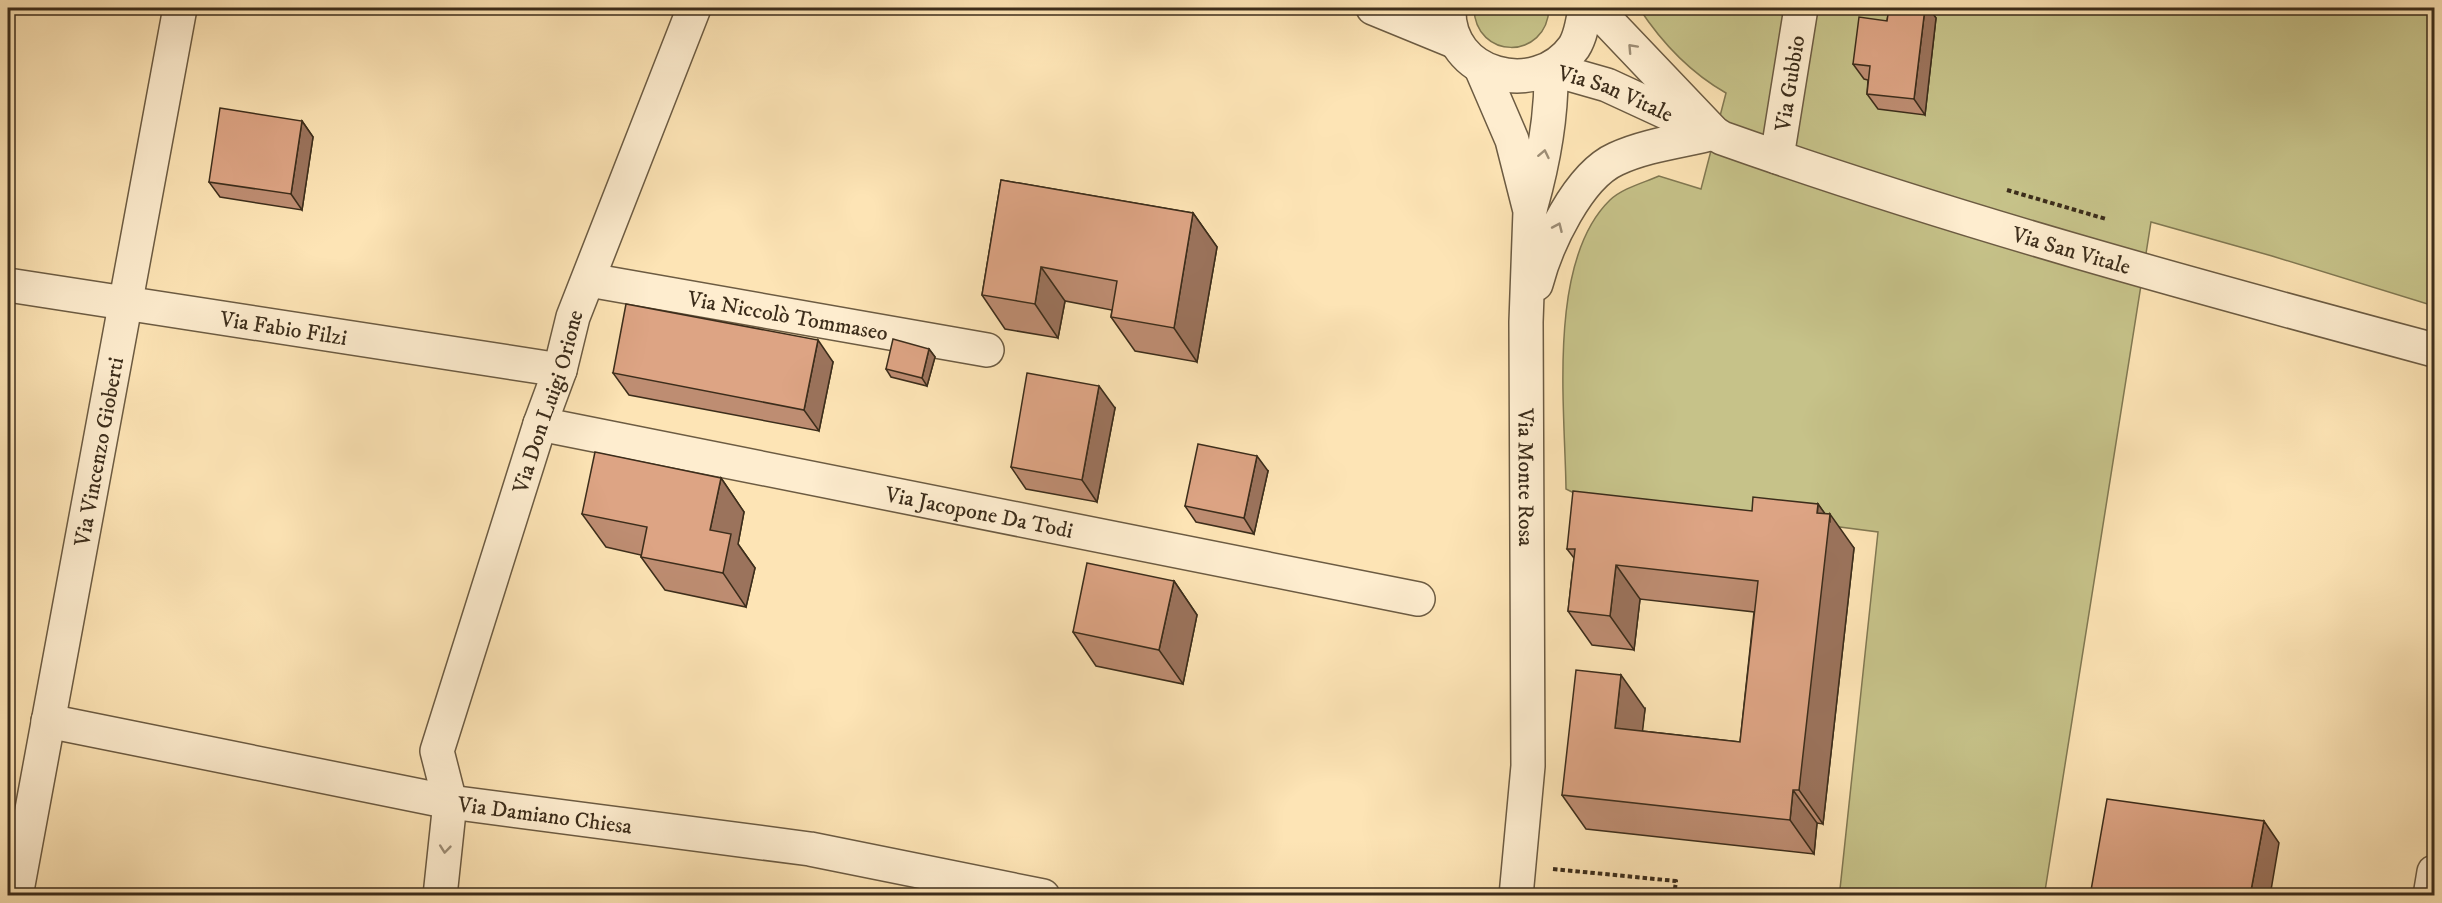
<svg xmlns="http://www.w3.org/2000/svg" width="2442" height="903" viewBox="0 0 2442 903" font-family="'IM FELL DW Pica',serif">
<rect width="100%" height="100%" fill="#fde4b5"/>
<filter id="stains"><feTurbulence type="fractalNoise" baseFrequency=".00333" numOctaves="4"/><feColorMatrix values="0 0 0 0 .2 0 0 0 0 .09 0 0 0 0 .02 0 0 0 .5 -.17"/></filter>
<radialGradient id="worn" r=".72"><stop offset=".6" stop-color="#630" stop-opacity="0"/><stop offset="1" stop-color="#630" stop-opacity=".3"/></radialGradient>
<!-- green -->
<path fill="#c6c289" stroke="#817852" stroke-width="1.5" d="M1474 8H1549C1547 61 1475 60 1474 8Z
M1639 8H2434V306L2272 256 2151 222 2045 891 1840 889 1878 532 1572 492 1566 489C1565 408 1547 261 1610 200 1623 188 1643 183 1659 176L1701 189 1726 93C1689 72 1662 43 1639 8Z"/>
<g fill="none" stroke-linecap="round" stroke-linejoin="round">
<!-- minor casing -->
<g stroke="#6c5b42" stroke-width="36">
<g id="minor">
<path d="M1373 8 1456 42"/>
<path d="M1449 8C1446 76 1536 100 1574 47 1581 36 1583 21 1585 8"/>
<path id="s1" d="M1595 8 1714 133 1722 138C1956 221 2195 286 2434 350"/>
<path id="s2" d="M1481 68 1512 140 1530 211 1526 322 1528 766 1516 896"/>
<path id="s3" d="M1777 157 1801 8"/>
<path id="s4" d="M1531 206C1544 160 1552 117 1551 69L1607 85 1700 128"/>
<path id="s5" d="M589 280 987 350"/>
<path d="M1536 284C1546 245 1578 176 1616 159 1646 145 1682 141 1714 133"/>
<path id="s6" d="M8 285 560 370"/>
<path id="s7" d="M540 424 1418 599"/>
<path id="s8" d="M48 721 450 802 810 849 1043 896"/>
<path id="s9" d="M16 896 180 8"/>
<path id="s10" d="M440 896 450 802 437 751 540 424 560 370 573 317 694 8"/>
<path d="M2430 896 2434 872"/>
</g>
</g>
<!-- path -->
<path stroke="#3c2d1b" stroke-width="4" stroke-dasharray="4.5 3" stroke-linecap="butt" d="M2007 190 2106 219
M1553 869 1676 881 1674 896"/>
<!-- minor -->
<use href="#minor" stroke="#feedcf" stroke-width="33"/>
</g>
<!-- wall -->
<path fill="#be8d72" stroke="#3c2d1b" stroke-width="1.5" d="M1889 8H1929L1936 18 1925 115 1878 109 1867 94 1868 80 1864 79 1853 64 1887 21Z
M302 121 313 137 302 210 220 197 209 182Z
M1001 180 1193 213 1217 247 1197 362 1135 351 1111 317 1112 310 1065 301 1058 338 1005 329 982 295Z
M929 349 935 357 927 386 891 377 886 369Z
M833 362 819 431 629 395 613 373Z
M1115 408 1097 502 1026 489 1011 467Z
M1268 471 1254 534 1196 522 1185 506Z
M721 478 744 512 738 544 755 568 746 607 665 590 641 557V555L606 547 582 514Z
M1818 504 1825 514 1854 548 1823 824 1817 823 1814 854 1586 829 1562 795 1645 709 1642 731 1740 742 1754 612 1640 599 1634 650 1592 645 1568 611 1574 558 1567 549 1752 511Z
M1174 581 1197 615 1183 684 1096 666 1073 632Z"/>
<!-- shaded-wall -->
<path fill="#9b735c" stroke="#3c2d1b" stroke-width="1.5" d="M1925 8H1929L1936 18 1925 115 1914 99Z
M302 121 313 137 302 210 291 194Z
M1193 213 1217 247 1197 362 1174 328Z
M1041 267 1065 301 1058 338 1035 304Z
M818 340 833 362 819 431 804 410Z
M929 349 935 357 927 386 922 378Z
M1099 386 1115 408 1097 502 1082 480Z
M1257 456 1268 471 1254 534 1244 518Z
M721 478 744 512 738 544 755 568 746 607 723 573 710 530Z
M1818 504 1830 521V514L1854 548 1823 824 1799 790Z
M1616 565 1640 599 1634 650 1610 616Z
M1174 581 1197 615 1183 684 1159 650Z
M1621 675 1645 709 1639 762 1615 728Z
M1793 790 1817 823 1814 854 1790 820Z
M2264 821 2279 843 2270 896H2250Z"/>
<!-- building -->
<path fill="#dda484" stroke="#3c2d1b" stroke-width="1.5" d="M1889 8H1925L1914 99 1867 94 1870 66 1853 64 1859 17 1887 21Z
M220 108 302 121 291 194 209 182Z
M1001 180 1193 213 1174 328 1111 317 1117 281 1041 267 1035 304 982 295Z
M626 304 818 340 804 410 613 373Z
M893 339 929 349 922 378 886 369Z
M1027 373 1099 386 1082 480 1011 467Z
M1198 444 1257 456 1244 518 1185 506Z
M595 452 721 478 710 530 731 534 723 573 641 557 647 527 582 514Z
M1573 491 1752 511 1753 497 1818 504 1817 513 1830 514 1799 790H1793L1790 820 1562 795 1576 670 1621 675 1615 728 1740 742 1758 581 1616 565 1610 616 1568 611 1575 549H1567Z
M1087 563 1174 581 1159 650 1073 632Z
M2107 799 2264 821 2250 896H2090Z"/>
<!-- one-way arrows -->
<defs><path id="oneway-chevron" d="M-2-3.5L2.5 0L-2 3.5" fill="none" stroke-width="1.6" stroke-linecap="round" stroke-linejoin="round" transform="scale(1.5)"/></defs>
<g stroke="#9d8d75">
<use href="#oneway-chevron" transform="translate(1632 48) rotate(-133)"/>
<use href="#oneway-chevron" transform="translate(1544 154) rotate(-78)"/>
<use href="#oneway-chevron" transform="translate(1558 227) rotate(-66)"/>
<use href="#oneway-chevron" transform="translate(445 849) rotate(96)"/>
</g>
<g text-anchor="middle" stroke-width="6" stroke-linejoin="round" paint-order="stroke">
<!-- street labels -->
<g font-size="22" fill="#3c2d1b" stroke="#feedcf">
<text dy="8" stroke="none"><textPath href="#s3" startOffset="75">Via Gubbio</textPath></text>
<text dy="8" stroke="none"><textPath href="#s4" startOffset="208">Via San Vitale</textPath></text>
<text dy="8" stroke="none"><textPath href="#s1" startOffset="549">Via San Vitale</textPath></text>
<text dy="8" stroke="none"><textPath href="#s5" startOffset="202">Via Niccolò Tommaseo</textPath></text>
<text dy="8" stroke="none"><textPath href="#s6" startOffset="279">Via Fabio Filzi</textPath></text>
<text dy="8" stroke="none"><textPath href="#s10" startOffset="514">Via Don Luigi Orione</textPath></text>
<text dy="8" stroke="none"><textPath href="#s9" startOffset="452">Via Vincenzo Gioberti</textPath></text>
<text dy="8" stroke="none"><textPath href="#s2" startOffset="418">Via Monte Rosa</textPath></text>
<text dy="8" stroke="none"><textPath href="#s7" startOffset="448">Via Jacopone Da Todi</textPath></text>
<text dy="8" stroke="none"><textPath href="#s8" startOffset="506">Via Damiano Chiesa</textPath></text>
</g>
</g>
<!-- margin -->
<rect width="2442" height="903" fill="none" stroke="#fde4b5" stroke-width="30"/>
<rect x="9" y="9" width="2424" height="885" fill="none" stroke="#3c2d1b" stroke-width="3"/>
<rect x="15" y="15" width="2412" height="873" fill="none" stroke="#3c2d1b" stroke-width="1.5"/>
<rect width="100%" height="100%" filter="url(#stains)"/>
<rect width="100%" height="100%" fill="url(#worn)"/>
</svg>
